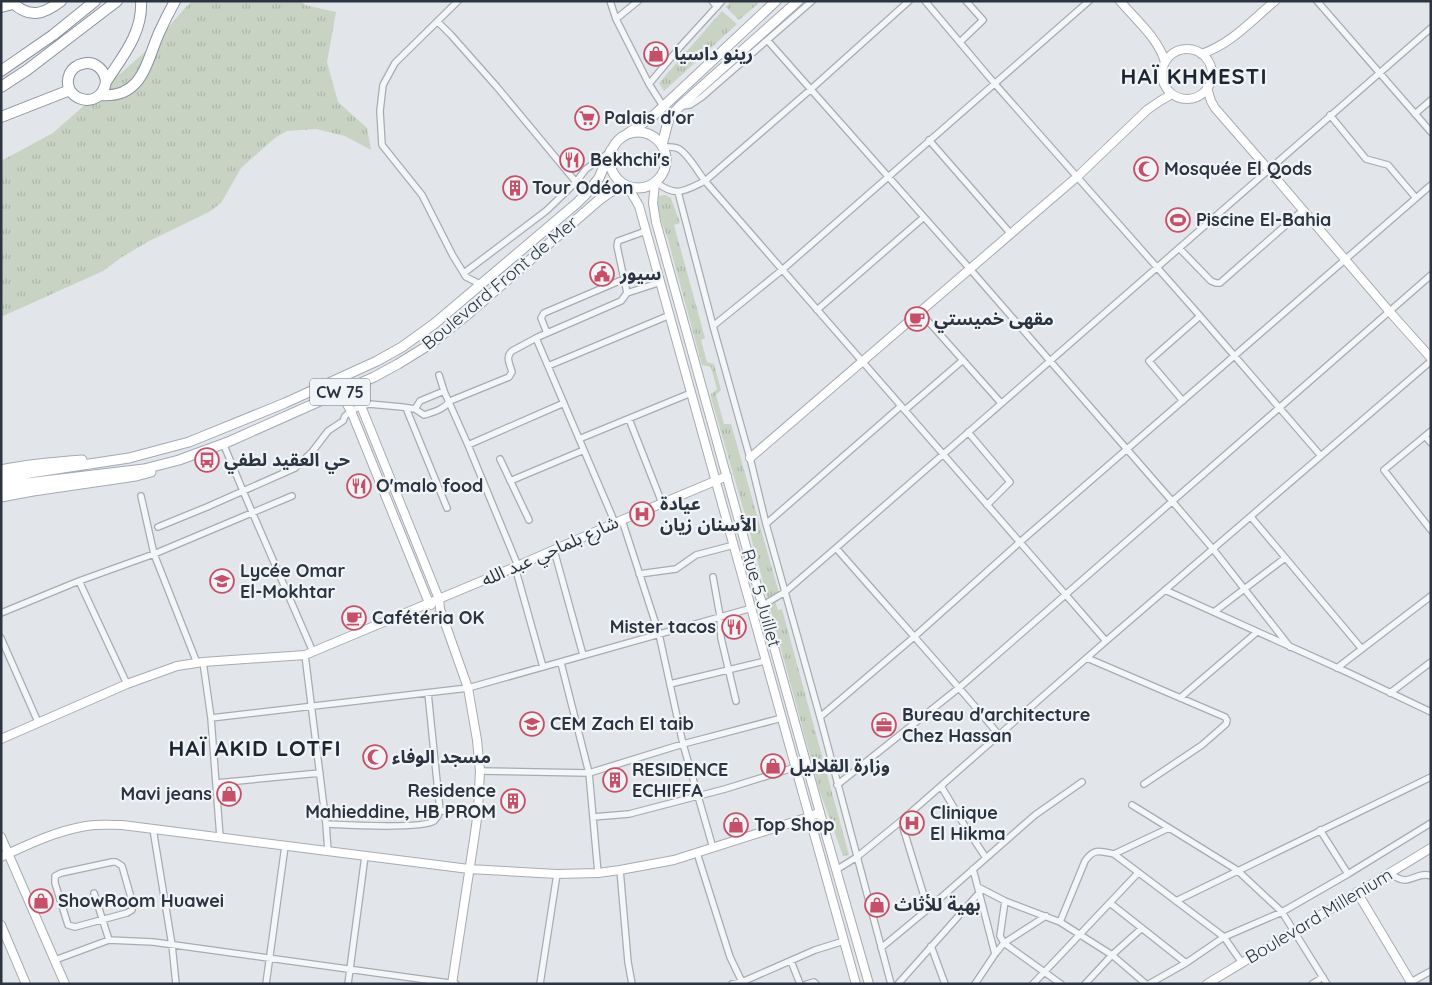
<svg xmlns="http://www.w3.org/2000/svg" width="1432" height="985" viewBox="0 0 1432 985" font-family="Quicksand,'Noto Sans Arabic',sans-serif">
<defs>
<pattern id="grass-tufts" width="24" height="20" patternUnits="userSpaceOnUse" patternTransform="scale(1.25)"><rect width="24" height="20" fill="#c8d3c4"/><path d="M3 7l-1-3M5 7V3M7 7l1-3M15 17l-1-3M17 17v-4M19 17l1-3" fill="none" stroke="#acb6a9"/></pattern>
</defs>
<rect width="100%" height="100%" fill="#e2e5e9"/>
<!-- grass -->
<path fill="url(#grass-tufts)" d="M192 1H301L305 5 336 12 327 62 338 102 367 128 371 150 345 136 316 129 287 131 276 137 241 168 221 203 209 212 149 241 122 257 103 271 1 317V161L53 133 154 44 186 7Z
M731 1H761L739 20 726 7Z
M722 11 737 24 664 91 659 83Z
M665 195 671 198 680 223 674 225 705 338 701 340 707 362 714 364 721 390 716 395 724 424H731L779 593 773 595 778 610 782 609 849 855 843 856 819 789 745 515 712 401 711 394 717 389 711 367 702 365 667 236C662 223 656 210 659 196Z"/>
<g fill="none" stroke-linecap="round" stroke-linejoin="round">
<!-- street casing -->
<g stroke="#a7acb3" stroke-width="8">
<path id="street" d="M458 1 395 63 383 85 380 111 382 145 422 195 453 256 466 277 480 284
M610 1 616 19
M638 1 616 19 649 84
M712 1 717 7
M925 1 995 84 1200 316 1321 456
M1317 1 1431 132
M438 22 451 35 497 87 576 182 586 169 610 152
M768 41 970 269 1172 501 1213 549 1290 647
M960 42 983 20 966 1
M663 106 649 84 680 47 722 1
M682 106 690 105 702 97 812 1
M1415 114 1431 100
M1330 115 1366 159 1388 165 1416 198
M929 140 1011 234
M664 147C669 147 675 146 679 149 688 154 698 172 705 181L1106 641
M656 182C676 198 684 191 705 181L810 90 909 1
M678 192 713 326 750 458 766 524 820 717 891 984
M1179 248 1211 281 1216 283H1220L1303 210
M464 273 546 211 576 182
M627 293 617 246 618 241 646 231
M817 310 924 217
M920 312 1001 403
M713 326 782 270 1089 1
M547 333 541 318 544 313 624 279
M536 338 615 523
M548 366 670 315
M439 375 444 391
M1183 401 1149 361 1200 316
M406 408 447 508
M415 409 420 401 444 391 468 445 518 566
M905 410 963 360
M629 419 662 503
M1431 431 1384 470 1431 530
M968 432 1010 482 987 505
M1425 436 1431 443
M579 439 691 393
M223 443 243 491 313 652
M468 445 564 403
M500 459 529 520
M510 481 584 450
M141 496 154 554 197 663
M1251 517 1362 649
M622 520 659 634 683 744 713 848
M766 524 901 406
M158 527 207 507 295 468 312 452 328 431 343 421 345 416 351 411 361 406 369 404 402 407 415 409 424 415C433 412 443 410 450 401L509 377 512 372C510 364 505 357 512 351L538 337 621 301 627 293 661 282
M836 548C890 610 946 671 999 735
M554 550 583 655
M515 567 543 667
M639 574 676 569 696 555 734 545
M713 577 720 616 721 638 736 701
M79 581 127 684
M1165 590 1349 673 1431 712
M763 605 785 592 836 548 1431 28
M1214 612 1285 558
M1 613 79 581 154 554 292 496
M1 638 38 722
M305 655 326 824 328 851
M1087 658 1225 717 1227 720 1226 724 1202 745 1144 784
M203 662 211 718 220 837
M561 663 589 773 598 873
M1337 668 1431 596
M670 684 765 661
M1390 693 1431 662
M1180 698 1257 632
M820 717 914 637 1020 542 1431 185
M211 718 468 688 752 608
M480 771 589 773 683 744 782 718
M216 783 320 773
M837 785 960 687 1431 275
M941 786 963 823 986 858
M1132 805 1237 870 1282 912 1327 984
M440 811H478
M593 817 629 814 725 789 796 767
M901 821 928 909
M326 824C345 825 422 829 434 821 437 818 439 814 440 811L428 693
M153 829 172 945 176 984
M1320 830 1348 874
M697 853 730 957 743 984
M1114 854 1169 828
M112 862H116L122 866 132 901V910L127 913 75 927 68 925 55 883V876L61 873Z
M973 869 995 954
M620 870 628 962 632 984
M836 870 857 857 901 821 1106 641 1431 361
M1389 873C1394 876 1399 880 1405 880 1414 879 1422 872 1431 876
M978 887 1005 901 1060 922 1112 955 1146 984
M94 893 109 940
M1005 901 1000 936 1004 943 1061 984
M1176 901 1431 777
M1110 903 1186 963
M1060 922 1085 861C1094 848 1100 851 1114 854L1224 937 1242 963
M931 946 945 984
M881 948 928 909 1035 815 1082 782
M55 960 109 940 153 942 456 984
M791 961 800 984
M1411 982 1431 971
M266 984 285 846
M348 984 365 856
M540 984 557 874
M732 984 742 982 815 950 844 941
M807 984 814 982 816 984
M898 984 979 893
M975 984 995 954 1004 943 1046 916
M1033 984 1138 873
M1085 984 1112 955 1142 928
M1149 984 1186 963 1224 937 1282 912 1348 874 1431 823
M1312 984 1323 977"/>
</g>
<!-- secondary casing -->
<g stroke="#a7acb3" stroke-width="10">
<path id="secondary" d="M1120 1C1136 20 1158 38 1165 62
M1162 74a25 25 0 1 1 50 0a25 25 0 1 1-50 0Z
M1201 54C1230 45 1252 20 1275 1
M1207 88 1211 101 1215 108 1268 169 1389 311 1431 358
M655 183 653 203 656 222 827 838 869 984
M628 187 639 206 856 984
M360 383 358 396 361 406 439 599 440 609 468 688 477 740 480 771 478 811 475 833 452 984
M333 395 345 401 351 411 429 603 431 605
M750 458 1078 176 1147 110 1160 101 1172 94
M1 739 127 684 177 666 203 662 305 655 515 567 622 520 727 476
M1 837 65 984
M1 857C29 844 56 831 86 826 98 824 110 825 122 825L469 869 557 874 598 873 620 870 674 860 809 817 820 812
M1357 892 1412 984
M1 925 26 984
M1207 984 1431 848"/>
</g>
<!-- primary casing -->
<g stroke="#a2aab4" stroke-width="11">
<path id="primary" d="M610 160a28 28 0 1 1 56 0a28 28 0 1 1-56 0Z
M627 134 652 117 776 1
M662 145 669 118 680 106 798 1
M1 470C28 464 55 462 82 460
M1 479 30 473 129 458 189 442 285 403 377 361 402 347 434 324 577 203 586 194 599 178 611 150
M1 488 27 483 144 469 179 460 228 442 374 377 398 364 432 343 468 314 599 200 610 192 626 186
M1 497 33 491 136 476 151 472"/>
</g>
<!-- highway casing -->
<g stroke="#8a939f" stroke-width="12">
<path id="highway" d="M13 3C30 19 44 14 61 1
M1 7 9 5 14 1
M1 71 53 35 95 1
M106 82C105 70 95 60 82 64 77 65 72 69 70 73 58 98 100 114 106 82 122 57 143 33 141 1
M1 87 27 70 117 1
M100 95C142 99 146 63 159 33 164 22 169 12 175 1
M1 117 70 90"/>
</g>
<!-- street -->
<use href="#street" stroke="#f4f6f8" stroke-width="5.5"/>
<!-- secondary -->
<use href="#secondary" stroke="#fff" stroke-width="8"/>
<!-- primary -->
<use href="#primary" stroke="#fff" stroke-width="9"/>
<!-- highway -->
<use href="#highway" stroke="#fff" stroke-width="10"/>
</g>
<!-- icons -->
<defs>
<g id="shop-ring" transform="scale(1.25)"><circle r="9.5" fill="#f1f4f7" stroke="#c65067" stroke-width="1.5"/><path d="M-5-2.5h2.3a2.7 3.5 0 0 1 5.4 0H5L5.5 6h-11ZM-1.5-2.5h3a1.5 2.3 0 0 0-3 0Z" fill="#c65067"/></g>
<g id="supermarket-ring" transform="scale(1.25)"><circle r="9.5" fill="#f1f4f7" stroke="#c65067" stroke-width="1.5"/><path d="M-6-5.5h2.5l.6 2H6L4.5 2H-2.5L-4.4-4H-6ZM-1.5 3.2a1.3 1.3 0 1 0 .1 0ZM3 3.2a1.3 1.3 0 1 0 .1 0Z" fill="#c65067"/></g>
<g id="restaurant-ring" transform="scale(1.25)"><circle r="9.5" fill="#f1f4f7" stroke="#c65067" stroke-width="1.5"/><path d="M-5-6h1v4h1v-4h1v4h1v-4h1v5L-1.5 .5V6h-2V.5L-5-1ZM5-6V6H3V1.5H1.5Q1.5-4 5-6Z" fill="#c65067"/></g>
<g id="mosque-ring" transform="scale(1.25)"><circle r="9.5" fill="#f1f4f7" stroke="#c65067" stroke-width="1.5"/><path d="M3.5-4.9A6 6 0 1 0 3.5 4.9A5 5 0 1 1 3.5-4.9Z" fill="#c65067"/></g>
<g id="building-ring" transform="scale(1.25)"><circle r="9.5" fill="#f1f4f7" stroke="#c65067" stroke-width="1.5"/><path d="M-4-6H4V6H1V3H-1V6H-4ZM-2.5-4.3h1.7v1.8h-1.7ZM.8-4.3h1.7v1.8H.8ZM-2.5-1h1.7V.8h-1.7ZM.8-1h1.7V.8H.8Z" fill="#c65067"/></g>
<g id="stadium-ring" transform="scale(1.25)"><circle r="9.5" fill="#f1f4f7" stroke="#c65067" stroke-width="1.5"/><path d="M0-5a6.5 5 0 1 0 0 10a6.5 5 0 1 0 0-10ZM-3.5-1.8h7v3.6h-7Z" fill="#c65067"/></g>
<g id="civic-ring" transform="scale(1.25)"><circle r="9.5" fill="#f1f4f7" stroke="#c65067" stroke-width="1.5"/><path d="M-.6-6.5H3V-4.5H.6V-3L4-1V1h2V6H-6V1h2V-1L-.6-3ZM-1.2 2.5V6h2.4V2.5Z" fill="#c65067"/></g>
<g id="cafe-ring" transform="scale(1.25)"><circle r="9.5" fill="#f1f4f7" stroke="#c65067" stroke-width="1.5"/><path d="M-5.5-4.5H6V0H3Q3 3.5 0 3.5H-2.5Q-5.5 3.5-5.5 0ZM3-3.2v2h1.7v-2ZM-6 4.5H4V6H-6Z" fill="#c65067"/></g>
<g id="bus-ring" transform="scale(1.25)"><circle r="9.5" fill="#f1f4f7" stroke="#c65067" stroke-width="1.5"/><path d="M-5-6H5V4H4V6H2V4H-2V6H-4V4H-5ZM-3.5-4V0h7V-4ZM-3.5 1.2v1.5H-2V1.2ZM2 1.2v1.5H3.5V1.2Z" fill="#c65067"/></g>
<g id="hospital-ring" transform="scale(1.25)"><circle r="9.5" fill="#f1f4f7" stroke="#c65067" stroke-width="1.5"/><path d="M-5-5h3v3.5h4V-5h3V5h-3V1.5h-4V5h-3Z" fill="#c65067"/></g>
<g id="school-ring" transform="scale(1.25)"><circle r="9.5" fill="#f1f4f7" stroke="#c65067" stroke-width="1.5"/><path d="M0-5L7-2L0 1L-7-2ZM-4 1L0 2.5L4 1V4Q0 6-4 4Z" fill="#c65067"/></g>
<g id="office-ring" transform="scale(1.25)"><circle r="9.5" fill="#f1f4f7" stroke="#c65067" stroke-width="1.5"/><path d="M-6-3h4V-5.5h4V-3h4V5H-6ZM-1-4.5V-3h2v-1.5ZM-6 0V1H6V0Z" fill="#c65067"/></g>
</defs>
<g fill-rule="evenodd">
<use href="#shop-ring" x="656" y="54"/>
<use href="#supermarket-ring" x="587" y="118"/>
<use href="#restaurant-ring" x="572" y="160"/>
<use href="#mosque-ring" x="1146" y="169"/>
<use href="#building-ring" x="515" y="188"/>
<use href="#stadium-ring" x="1178" y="220"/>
<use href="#civic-ring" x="602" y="274"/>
<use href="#cafe-ring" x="917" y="319"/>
<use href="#bus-ring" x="207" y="460"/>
<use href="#restaurant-ring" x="359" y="486"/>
<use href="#hospital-ring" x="642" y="514"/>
<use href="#school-ring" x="222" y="581"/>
<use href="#cafe-ring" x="354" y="618"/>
<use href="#restaurant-ring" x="734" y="627"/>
<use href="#school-ring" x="532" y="724"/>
<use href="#office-ring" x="884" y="725"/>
<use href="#mosque-ring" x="375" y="757"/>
<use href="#shop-ring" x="773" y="766"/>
<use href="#building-ring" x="615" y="780"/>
<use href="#shop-ring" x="229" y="794"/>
<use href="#building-ring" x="513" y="801"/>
<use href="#hospital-ring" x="912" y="823"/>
<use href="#shop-ring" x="736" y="825"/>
<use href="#shop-ring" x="41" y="901"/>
<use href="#shop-ring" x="877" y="905"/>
</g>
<g text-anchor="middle" stroke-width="4.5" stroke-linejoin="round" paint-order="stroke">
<!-- shield labels -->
<rect fill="#f1f4f7" stroke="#666e77" stroke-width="1" x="310" y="378.5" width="60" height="27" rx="4"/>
<g font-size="16" font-weight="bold" fill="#2b3440">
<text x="340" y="398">CW 75</text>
</g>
<!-- poi labels -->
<g font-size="18" font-weight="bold" fill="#2b3440" stroke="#f1f4f7" text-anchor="start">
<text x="674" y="60">رينو داسيا</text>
<text x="604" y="124">Palais d'or</text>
<text x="590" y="166">Bekhchi's</text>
<text x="1164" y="175">Mosquée El Qods</text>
<text x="532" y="194">Tour Odéon</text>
<text x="1196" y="226">Piscine El-Bahia</text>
<text x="620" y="280">سيور</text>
<text x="934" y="325">مقهى خميستي</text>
<text x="224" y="466">حي العقيد لطفي</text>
<text x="376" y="492">O'malo food</text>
<text x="660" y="510">عيادة<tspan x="660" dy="21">الأسنان زيان</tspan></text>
<text x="240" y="577">Lycée Omar<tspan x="240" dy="21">El-Mokhtar</tspan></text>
<text x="372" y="624">Cafétéria OK</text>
<text x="716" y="633" text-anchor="end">Mister tacos</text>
<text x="902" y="721">Bureau d'architecture<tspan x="902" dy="21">Chez Hassan</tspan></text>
<text x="550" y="730">CEM Zach El taib</text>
<text x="392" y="763">مسجد الوفاء</text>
<text x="790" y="772">وزارة القلاليل</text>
<text x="632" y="776">RESIDENCE<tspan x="632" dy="21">ECHIFFA</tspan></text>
<text x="496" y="797" text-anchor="end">Residence<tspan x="496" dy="21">Mahieddine, HB PROM</tspan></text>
<text x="212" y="800" text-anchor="end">Mavi jeans</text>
<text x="930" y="819">Clinique<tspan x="930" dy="21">El Hikma</tspan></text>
<text x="754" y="831">Top Shop</text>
<text x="58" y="907">ShowRoom Huawei</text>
<text x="894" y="911">بهية للأثاث</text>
</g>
<!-- street labels -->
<g font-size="18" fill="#2b3440" stroke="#f1f4f7">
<text transform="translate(500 283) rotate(-40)" y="6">Boulevard Front de Mer</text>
<text transform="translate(550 551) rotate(-24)" y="6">شارع بلماحي عبد الله</text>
<text transform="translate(761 598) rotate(74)" y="6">Rue 5 Juillet</text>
<text transform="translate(1319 916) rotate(-31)" y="6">Boulevard Millenium</text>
</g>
<!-- district labels -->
<g font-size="22" font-weight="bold" letter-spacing="1" fill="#1d2531" stroke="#f1f4f7">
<text x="1194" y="84">HAÏ KHMESTI</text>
<text x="255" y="756">HAÏ AKID LOTFI</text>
</g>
</g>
<!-- border -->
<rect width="1432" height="985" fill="none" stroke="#2b3440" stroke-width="5"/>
</svg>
